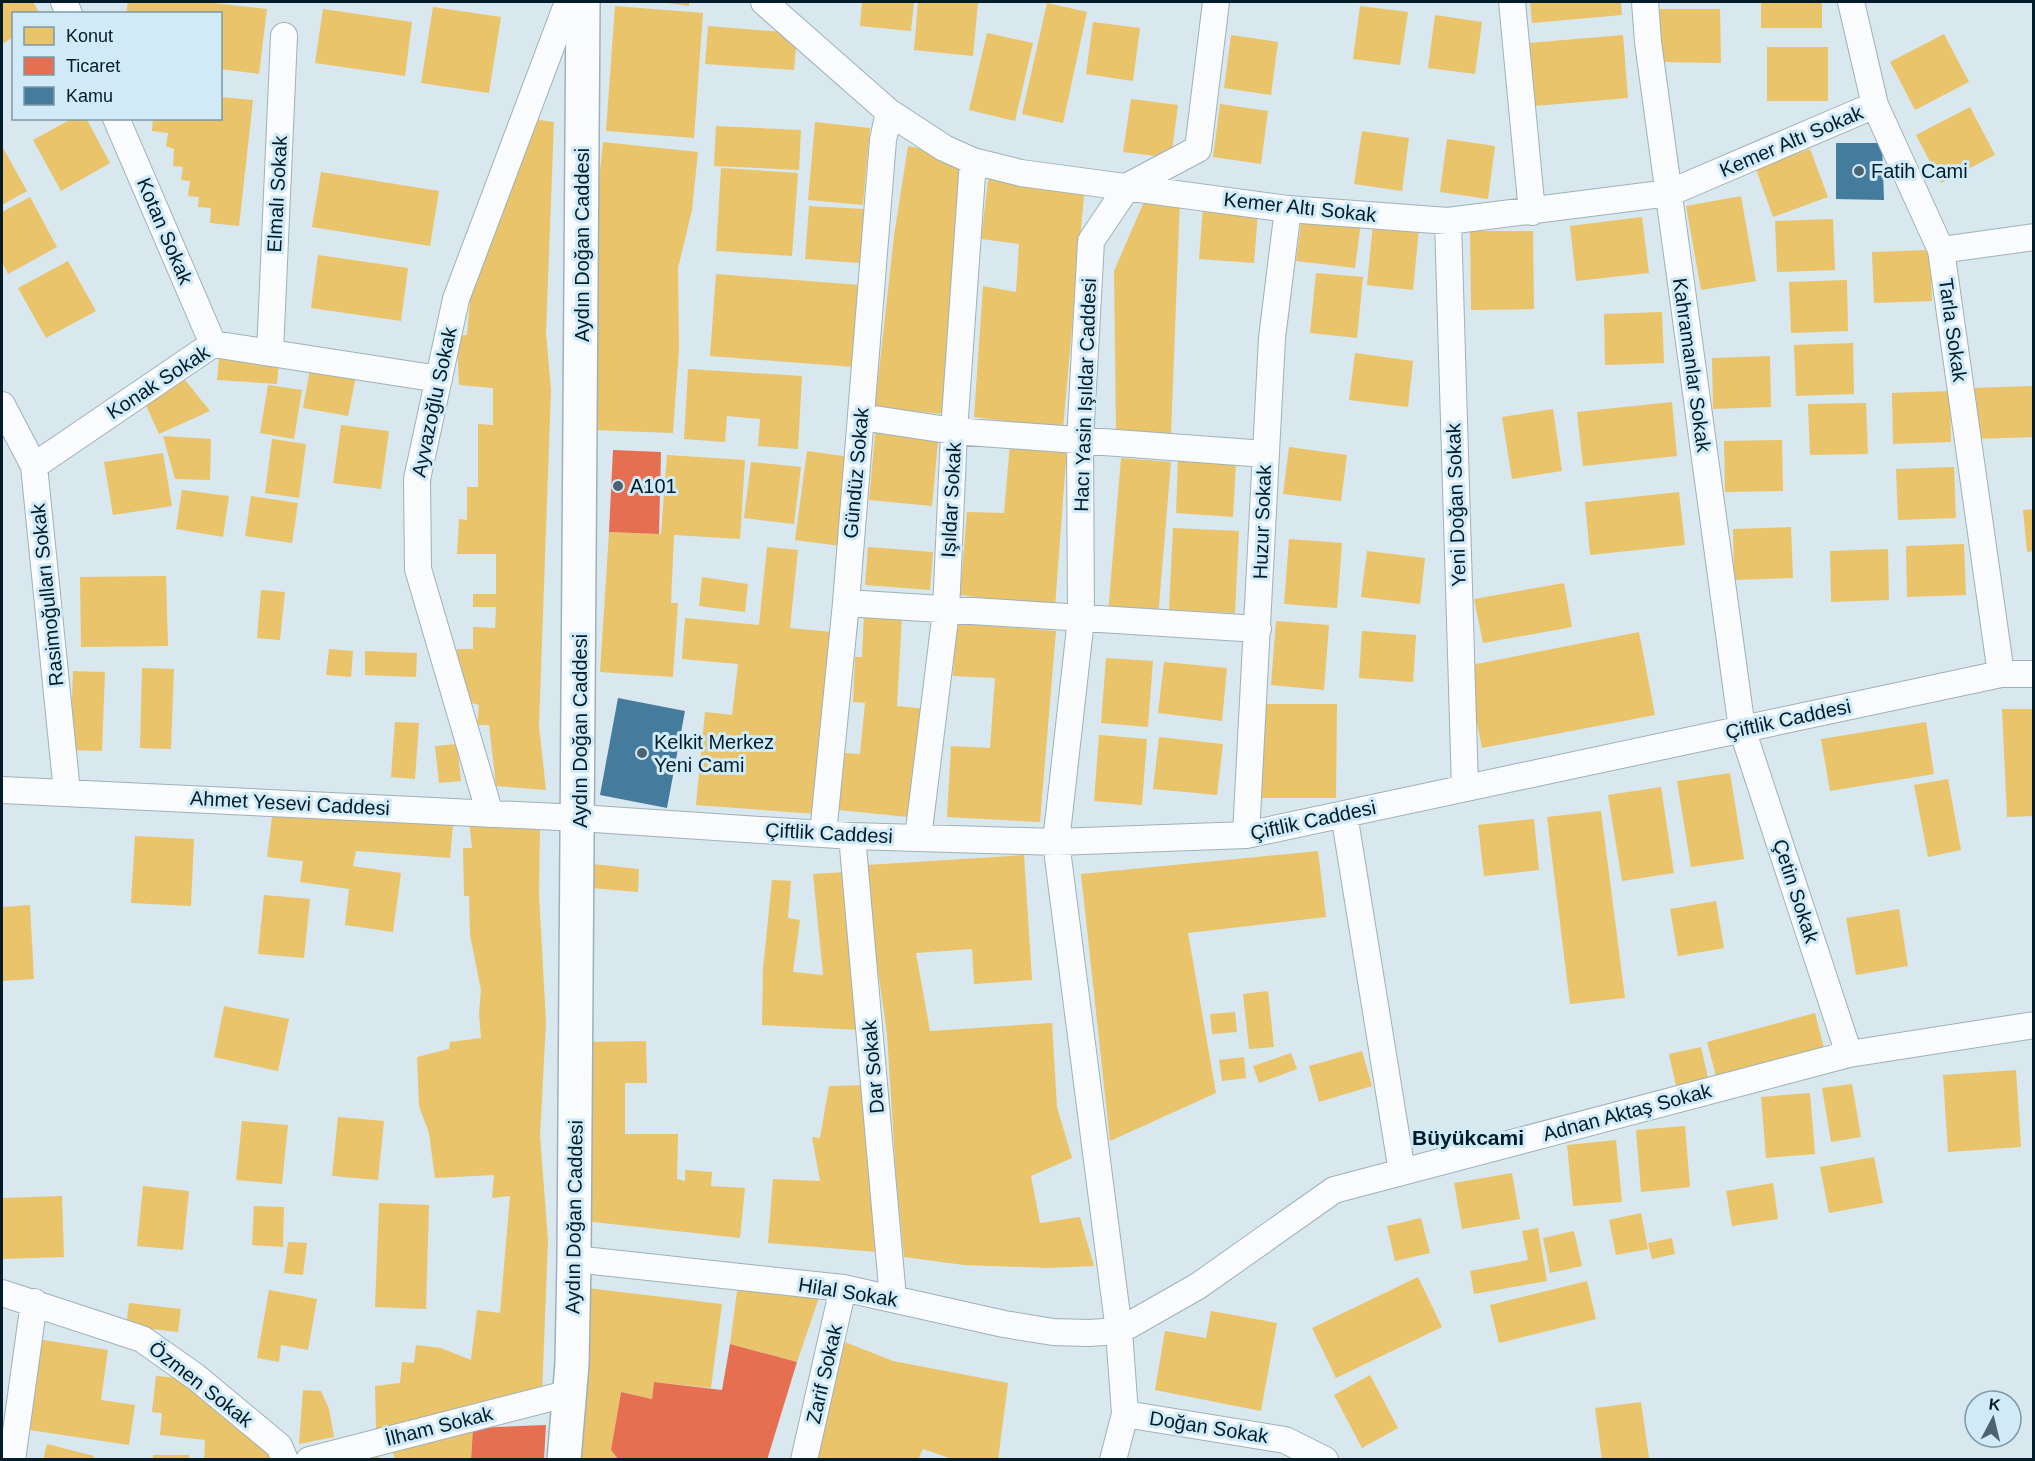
<svg xmlns="http://www.w3.org/2000/svg" width="2035" height="1461" viewBox="0 0 2035 1461" font-family="Helvetica,sans-serif">
<rect width="100%" height="100%" fill="#d9e7ef"/>
<!-- homes -->
<path fill="#e9c46a" d="M2 2H33L40 14H14V37L2 44Z
M128 2H204L267 9 259 74 220 69V14H126Z
M668 2H689V6L667 3Z
M862 2H914L911 31 860 26Z
M918 2H978L973 56 914 50Z
M1530 2H1621L1622 15 1532 23Z
M1761 2H1822V28H1761Z
M1047 3 1087 12 1063 123 1022 114Z
M615 6 703 13 694 138 606 131Z
M1360 6 1408 12 1400 65 1353 59Z
M433 7 501 17 489 93 421 83Z
M323 9 412 22 405 76 315 63Z
M1660 9H1720L1721 63 1660 62Z
M1435 15 1482 22 1475 74 1428 68Z
M1093 22 1140 28 1133 81 1086 74Z
M708 26 797 33 794 70 705 64Z
M987 33 1033 43 1015 121 969 110Z
M1944 34 1969 82 1915 110 1890 62Z
M1231 35 1278 42 1271 95 1224 88Z
M1623 35 1628 98 1535 106 1529 43Z
M1767 47H1828V101H1767Z
M220 97 253 100 239 226 210 223 211 208 198 207 199 197 188 196 190 181 181 180 183 167 173 166 174 149 166 146 168 133 152 131 153 118H220Z
M1131 99 1178 105 1171 158 1123 152Z
M1220 104 1268 111 1261 164 1213 157Z
M1970 107 1995 155 1941 183 1916 135Z
M73 118H86L110 163 61 191 33 140Z
M532 119 554 122 546 333 551 390 539 726 546 790 496 786 489 725H477L479 705 463 701 457 649H473V627L495 628 496 607H473V594H496V554H457L459 519 467 520V487H478V424L493 425V388L459 385 457 336 467 335 472 278Z
M815 122 870 128 863 205 808 200Z
M716 126 801 130 799 170 714 166Z
M1362 131 1409 138 1402 191 1354 184Z
M1447 139 1495 146 1488 199 1440 192Z
M603 142 698 152 692 210 678 268 679 348 673 433 594 430 597 200Z
M2 146 27 191 2 205Z
M908 146 968 159 943 414 875 407 894 236Z
M1810 149 1828 197 1773 217 1756 169Z
M721 168 798 173 792 256 716 251Z
M321 172 439 191 430 246 312 227Z
M989 173 1085 185 1063 428 974 417 983 286 1016 292 1019 244 981 239Z
M1147 195 1180 199 1171 435 1116 429 1114 271Z
M1741 196 1756 281 1701 290 1686 206Z
M30 197 57 247 8 274 2 262V212Z
M809 206 864 209 860 263 805 259Z
M1203 208 1258 212 1254 263 1199 259Z
M1302 215 1361 222 1355 268 1296 261Z
M1642 217 1649 273 1576 281 1570 226Z
M1833 219 1835 270 1777 272 1775 221Z
M1373 224 1419 229 1413 290 1367 285Z
M1470 231H1533L1534 309 1471 310Z
M1930 250 1932 301 1874 303 1872 252Z
M318 255 408 268 401 321 311 308Z
M68 261 96 311 46 338 18 288Z
M1316 273 1363 277 1357 338 1310 333Z
M716 274 860 285 854 367 710 356Z
M1847 280 1848 331 1791 333 1789 282Z
M1662 312 1664 363 1605 365 1604 314Z
M1853 343 1854 394 1796 396 1794 345Z
M1355 353 1413 361 1408 407 1349 400Z
M1770 356 1771 407 1713 409 1712 358Z
M219 358 279 361 277 384 217 380Z
M311 363 357 371 348 416 303 408Z
M688 369 802 376 798 449 758 446 760 419 727 416 725 442 684 439Z
M181 375 210 411 159 434 145 403Z
M268 385 302 390 294 439 260 433Z
M2032 386 2034 437 1976 439 1974 388Z
M1950 391 1951 442 1893 444 1892 393Z
M1672 402 1677 456 1583 466 1577 412Z
M1866 403 1868 454 1810 455 1808 404Z
M1553 409 1562 471 1512 479 1502 417Z
M341 425 389 431 381 489 333 483Z
M876 425 939 431 932 506 869 500Z
M163 436 211 439 210 480 175 479Z
M272 439 306 444 299 498 265 493Z
M1782 440 1783 491 1725 492 1724 441Z
M1010 443 1067 447 1055 607 960 595 967 512 1004 513Z
M1289 447 1347 455 1341 501 1283 494Z
M807 451 851 457 840 546 795 540Z
M163 453 172 506 113 515 104 462Z
M667 455 745 460 740 539 674 535 671 603H678L673 677 600 672 609 532 661 534Z
M1121 458 1171 462 1158 618 1108 614Z
M1178 459 1236 462 1233 517 1176 513Z
M751 462 801 467 794 524 744 518Z
M1954 467 1956 518 1898 520 1896 469Z
M182 490 229 496 223 537 176 529Z
M1679 492 1685 545 1590 555 1585 502Z
M251 496 298 503 292 543 245 536Z
M2034 509V551L2027 552 2023 510Z
M1791 527 1793 578 1734 580 1733 529Z
M1173 528 1239 531 1235 613 1169 610Z
M1289 539 1342 543 1337 608 1284 604Z
M1964 544 1966 595 1907 597 1906 546Z
M767 547 798 550 790 628 832 632 817 814 696 805 705 712 732 715 738 664 682 659 685 618 759 625Z
M868 547 933 552 930 590 865 585Z
M1888 549 1889 600 1831 602 1830 551Z
M1367 551 1425 558 1420 604 1361 597Z
M166 576 168 646 81 647 80 577Z
M702 577 748 584 745 612 699 606Z
M1564 583 1572 627 1483 643 1474 599Z
M261 590 285 592 280 640 257 638Z
M864 613 902 616 897 706 927 709 917 818 839 810 845 753 860 754 865 703 853 702 855 657H862Z
M1276 621 1329 625 1324 690 1271 685Z
M956 623 1056 631 1040 822 947 817 951 746 990 748 995 678 953 676Z
M1362 631 1416 635 1413 682 1359 678Z
M1639 632 1655 715 1482 748 1466 666Z
M329 649 353 651 351 677 326 675Z
M365 651 417 653 416 677 365 675Z
M1106 658 1153 661 1148 727 1101 723Z
M1164 662 1227 668 1222 721 1158 713Z
M142 668 174 669 171 749 140 748Z
M73 671 105 672 102 751 70 750Z
M1257 704H1337L1336 798H1258Z
M2002 709H2034V816L2007 817Z
M395 722 419 723 415 779 391 777Z
M1926 722 1934 774 1830 791 1821 739Z
M1099 735 1147 739 1142 805 1094 801Z
M1159 737 1223 744 1217 795 1153 789Z
M457 744 461 781 439 783 435 746Z
M1730 773 1744 859 1691 867 1677 781Z
M1948 779 1961 850 1928 857 1914 785Z
M1661 787 1674 873 1622 881 1608 795Z
M273 809 453 824 450 858 356 851 353 866 401 873 393 932 345 925 349 889 300 882 303 861 267 857Z
M1601 811 1625 998 1570 1004 1547 817Z
M1534 819 1539 870 1484 876 1478 825Z
M469 821 540 822 539 895 546 1022 540 1136 548 1240 542 1396 376 1430 375 1386 400 1383 402 1362 414 1363 416 1345 441 1348 471 1360 477 1310 500 1313 510 1196 492 1198 494 1175 435 1178 429 1133 419 1106 417 1057 449 1049 450 1042 481 1038 479 1014 481 990 470 935 469 896H464L463 848H472Z
M135 836 194 839 191 906 131 903Z
M1318 851 1326 917 1188 933 1216 1093 1110 1141 1081 874Z
M1024 855 1032 980 974 984 972 949 916 953 930 1031 1052 1023 1057 1107 1072 1158 1031 1176 1040 1223 1080 1217 1094 1266 1048 1268 964 1265 904 1257 896 1177 887 1034 873 935 867 865Z
M593 864 639 869 638 892 591 888Z
M846 872 861 1030 762 1025 763 969 772 880 791 881 788 918 800 920 793 972 823 975 813 874Z
M264 895 310 899 304 958 258 954Z
M1716 901 1724 948 1678 956 1670 909Z
M30 905 34 979 2 981V907Z
M1899 909 1908 966 1856 975 1846 918Z
M1268 991 1274 1047 1249 1049 1243 994Z
M224 1006 289 1019 278 1071 214 1057Z
M1235 1012 1237 1032 1212 1034 1210 1014Z
M1815 1013 1824 1048 1716 1076 1707 1042Z
M646 1041 647 1083H625V1134H678L677 1179 685 1181V1170L712 1172 711 1186 745 1188 740 1238 584 1221 586 1042Z
M1701 1047 1708 1078 1676 1086 1669 1054Z
M1362 1051 1372 1086 1319 1102 1309 1066Z
M1291 1053 1297 1069 1259 1083 1253 1066Z
M1244 1057 1246 1078 1222 1081 1219 1060Z
M2016 1070 2021 1147 1948 1152 1943 1075Z
M1852 1084 1861 1137 1831 1142 1822 1088Z
M867 1085 878 1252 768 1243 773 1179 820 1181 812 1137 820 1138 829 1086Z
M1810 1093 1815 1154 1766 1158 1761 1097Z
M338 1117 384 1121 378 1180 332 1176Z
M242 1121 288 1125 282 1184 236 1180Z
M1685 1126 1690 1187 1641 1192 1636 1130Z
M1616 1140 1622 1202 1573 1206 1567 1145Z
M1874 1157 1883 1203 1829 1213 1820 1167Z
M1512 1173 1520 1219 1462 1229 1454 1183Z
M1773 1183 1778 1219 1732 1226 1726 1191Z
M143 1186 189 1191 183 1250 137 1246Z
M62 1196 64 1257 2 1259V1198Z
M379 1203 429 1205 426 1309 375 1307Z
M254 1206 284 1207 283 1247 252 1245Z
M1641 1213 1648 1249 1616 1255 1609 1220Z
M1421 1218 1430 1253 1395 1261 1387 1226Z
M1538 1228 1547 1281 1474 1294 1470 1271 1528 1260 1522 1231Z
M1574 1231 1582 1266 1550 1273 1543 1238Z
M1672 1238 1675 1254 1652 1259 1648 1243Z
M288 1242 307 1243 303 1275 284 1273Z
M1418 1277 1442 1327 1336 1378 1312 1328Z
M1587 1281 1596 1319 1499 1343 1490 1305Z
M738 1284 820 1295 797 1362 730 1344Z
M587 1288 722 1304 711 1388 654 1382 652 1399 621 1392 611 1450 619 1460H581Z
M269 1290 317 1299 308 1350 281 1345 279 1362 257 1358Z
M129 1303 181 1309 178 1332 126 1326Z
M1211 1311 1277 1323 1261 1411 1155 1390 1165 1331 1206 1338Z
M37 1339 108 1350 101 1400 135 1405 129 1445 23 1429Z
M845 1342 893 1361 1008 1383 998 1460H955L923 1449 918 1460H814Z
M1370 1375 1398 1428 1362 1448 1334 1395Z
M156 1376 188 1379 264 1440 271 1460H204L205 1440 160 1435 162 1413 152 1412Z
M303 1390 321 1391 329 1409 334 1437 299 1444Z
M1641 1402 1649 1458 1602 1460 1595 1408Z
M473 1428 471 1460H395L391 1444Z
M47 1444 94 1456 93 1460H43Z
M378 1453 379 1460H355Z
M153 1455H189V1460H153Z"/>
<!-- shops -->
<path fill="#e76f51" d="M613 450 661 452 659 534 609 532Z
M730 1344 797 1362 767 1460H619L611 1450 621 1392 652 1399 654 1382 722 1390Z
M546 1425 544 1460H471L473 1428Z"/>
<!-- public -->
<path fill="#457b9d" d="M1836 143H1882L1884 200 1836 199Z
M618 698 685 711 667 808 600 795Z"/>
<g fill="none" stroke-linecap="round" stroke-linejoin="round">
<!-- minor casing -->
<g stroke="#9eb1ba" stroke-width="28">
<path id="minor" d="M64 2 69 14
M764 2 889 112 944 148 973 161 1021 173 1288 209 1448 221 1669 193 1875 105
M1512 2 1532 212
M1645 2 1648 42 1742 729 1849 1054
M1851 2 1875 105 1941 250 2001 674
M116 118 213 344
M1448 221 1465 788
M1941 250 2034 237
M270 353 284 36
M2 405 34 466 67 792
M861 417 954 431 1265 454
M34 466 213 344 439 379
M846 603 1258 629
M2 790 579 818 852 836 1056 842 1246 835 2001 674H2034
M490 814 418 569 417 479 456 299 568 2
M1344 814 1402 1172
M823 834 846 603 883 140 889 112
M1246 835 1272 338 1288 209
M852 836 893 1298
M918 838 946 611 954 431 973 161
M574 1259 843 1288 1004 1324 1053 1332 1089 1333 1119 1331 1198 1286 1334 1190 1849 1054 2034 1025
M2 1293 142 1339 196 1377 279 1446 285 1460
M1125 1414 1285 1440 1325 1460
M12 1460 34 1302
M309 1460 570 1393
M804 1460 843 1288
M1113 1460 1125 1414 1119 1331 1056 842 1081 619 1080 441 1091 241 1128 186 1198 149 1216 2"/>
</g>
<!-- secondary casing -->
<g stroke="#9eb1ba" stroke-width="36">
<path id="secondary" d="M564 1460 572 1364 574 1259 583 2"/>
</g>
<!-- minor -->
<use href="#minor" stroke="#f9fbfd" stroke-width="26"/>
<!-- secondary -->
<use href="#secondary" stroke="#f9fbfd" stroke-width="33"/>
</g>
<!-- markers -->
<g fill="#4d646e" stroke="#d1eaf7" stroke-width="2">
<circle cx="1859" cy="171" r="6"/>
<circle cx="618" cy="486" r="6"/>
<circle cx="642" cy="753" r="6"/>
</g>
<g text-anchor="middle" stroke-width="6" stroke-linejoin="round" paint-order="stroke">
<!-- street labels -->
<g font-size="20" fill="#021d29" stroke="#d1eaf7">
<text transform="translate(1791 141) rotate(-23)" y="7">Kemer Altı Sokak</text>
<text transform="translate(277 194) rotate(-87)" y="7">Elmalı Sokak</text>
<text transform="translate(1300 207) rotate(6)" y="7">Kemer Altı Sokak</text>
<text transform="translate(165 231) rotate(67)" y="7">Kotan Sokak</text>
<text transform="translate(582 245) rotate(-90)" y="7">Aydın Doğan Caddesi</text>
<text transform="translate(1953 330) rotate(82)" y="7">Tarla Sokak</text>
<text transform="translate(1692 365) rotate(82)" y="7">Kahramanlar Sokak</text>
<text transform="translate(158 382) rotate(-33)" y="7">Konak Sokak</text>
<text transform="translate(1085 395) rotate(-88)" y="7">Hacı Yasin Işıldar Caddesi</text>
<text transform="translate(434 402) rotate(-78)" y="7">Ayvazoğlu Sokak</text>
<text transform="translate(856 473) rotate(-85)" y="7">Gündüz Sokak</text>
<text transform="translate(951 500) rotate(-87)" y="7">Işıldar Sokak</text>
<text transform="translate(1456 505) rotate(-92)" y="7">Yeni Doğan Sokak</text>
<text transform="translate(1262 522) rotate(-88)" y="7">Huzur Sokak</text>
<text transform="translate(47 595) rotate(-96)" y="7">Rasimoğulları Sokak</text>
<text transform="translate(1788 719) rotate(-12)" y="7">Çiftlik Caddesi</text>
<text transform="translate(580 731) rotate(-90)" y="7">Aydın Doğan Caddesi</text>
<text transform="translate(290 803) rotate(3)" y="7">Ahmet Yesevi Caddesi</text>
<text transform="translate(1313 820) rotate(-12)" y="7">Çiftlik Caddesi</text>
<text transform="translate(829 833) rotate(3)" y="7">Çiftlik Caddesi</text>
<text transform="translate(1796 891) rotate(72)" y="7">Çetin Sokak</text>
<text transform="translate(873 1067) rotate(-95)" y="7">Dar Sokak</text>
<text transform="translate(1627 1112) rotate(-15)" y="7">Adnan Aktaş Sokak</text>
<text transform="translate(574 1217) rotate(-89)" y="7">Aydın Doğan Caddesi</text>
<text transform="translate(848 1292) rotate(9)" y="7">Hilal Sokak</text>
<text transform="translate(824 1374) rotate(-77)" y="7">Zarif Sokak</text>
<text transform="translate(201 1384) rotate(38)" y="7">Özmen Sokak</text>
<text transform="translate(439 1426) rotate(-14)" y="7">İlham Sokak</text>
<text transform="translate(1209 1427) rotate(9)" y="7">Doğan Sokak</text>
</g>
<!-- poi labels -->
<g font-size="20" fill="#021d29" stroke="#d1eaf7" text-anchor="start">
<text x="1871" y="178">Fatih Cami</text>
<text x="630" y="493">A101</text>
<text x="654" y="749">Kelkit Merkez<tspan x="654" dy="23">Yeni Cami</tspan></text>
</g>
<!-- neighbourhood labels -->
<g font-size="21" font-weight="bold" fill="#021d29" stroke="#d1eaf7">
<text x="1468" y="1145">Büyükcami</text>
</g>
</g>
<!-- border -->
<rect width="2035" height="1461" fill="none" stroke="#021d29" stroke-width="6"/>
<!-- legend -->
<rect x="12" y="12" width="210" height="108" fill="#d1eaf7" stroke="#7e98a5" stroke-width="1.5"/>
<rect x="24" y="27" width="30" height="18" fill="#e9c46a" stroke="#7e98a5" stroke-width="1.5"/>
<text x="66" y="42" font-size="18" fill="#021d29">Konut</text>
<rect x="24" y="57" width="30" height="18" fill="#e76f51" stroke="#7e98a5" stroke-width="1.5"/>
<text x="66" y="72" font-size="18" fill="#021d29">Ticaret</text>
<rect x="24" y="87" width="30" height="18" fill="#457b9d" stroke="#7e98a5" stroke-width="1.5"/>
<text x="66" y="102" font-size="18" fill="#021d29">Kamu</text>
<!-- north arrow -->
<g transform="translate(1993 1419) rotate(7)"><circle r="28" fill="#d1eaf7" stroke="#7e98a5" stroke-width="1.5"/>
<path d="M0-4.5L10 22L0 15L-10 22Z" fill="#4d646e"/>
<text y="-9" font-size="16" font-weight="bold" text-anchor="middle" fill="#021d29">K</text>
</g>
</svg>
